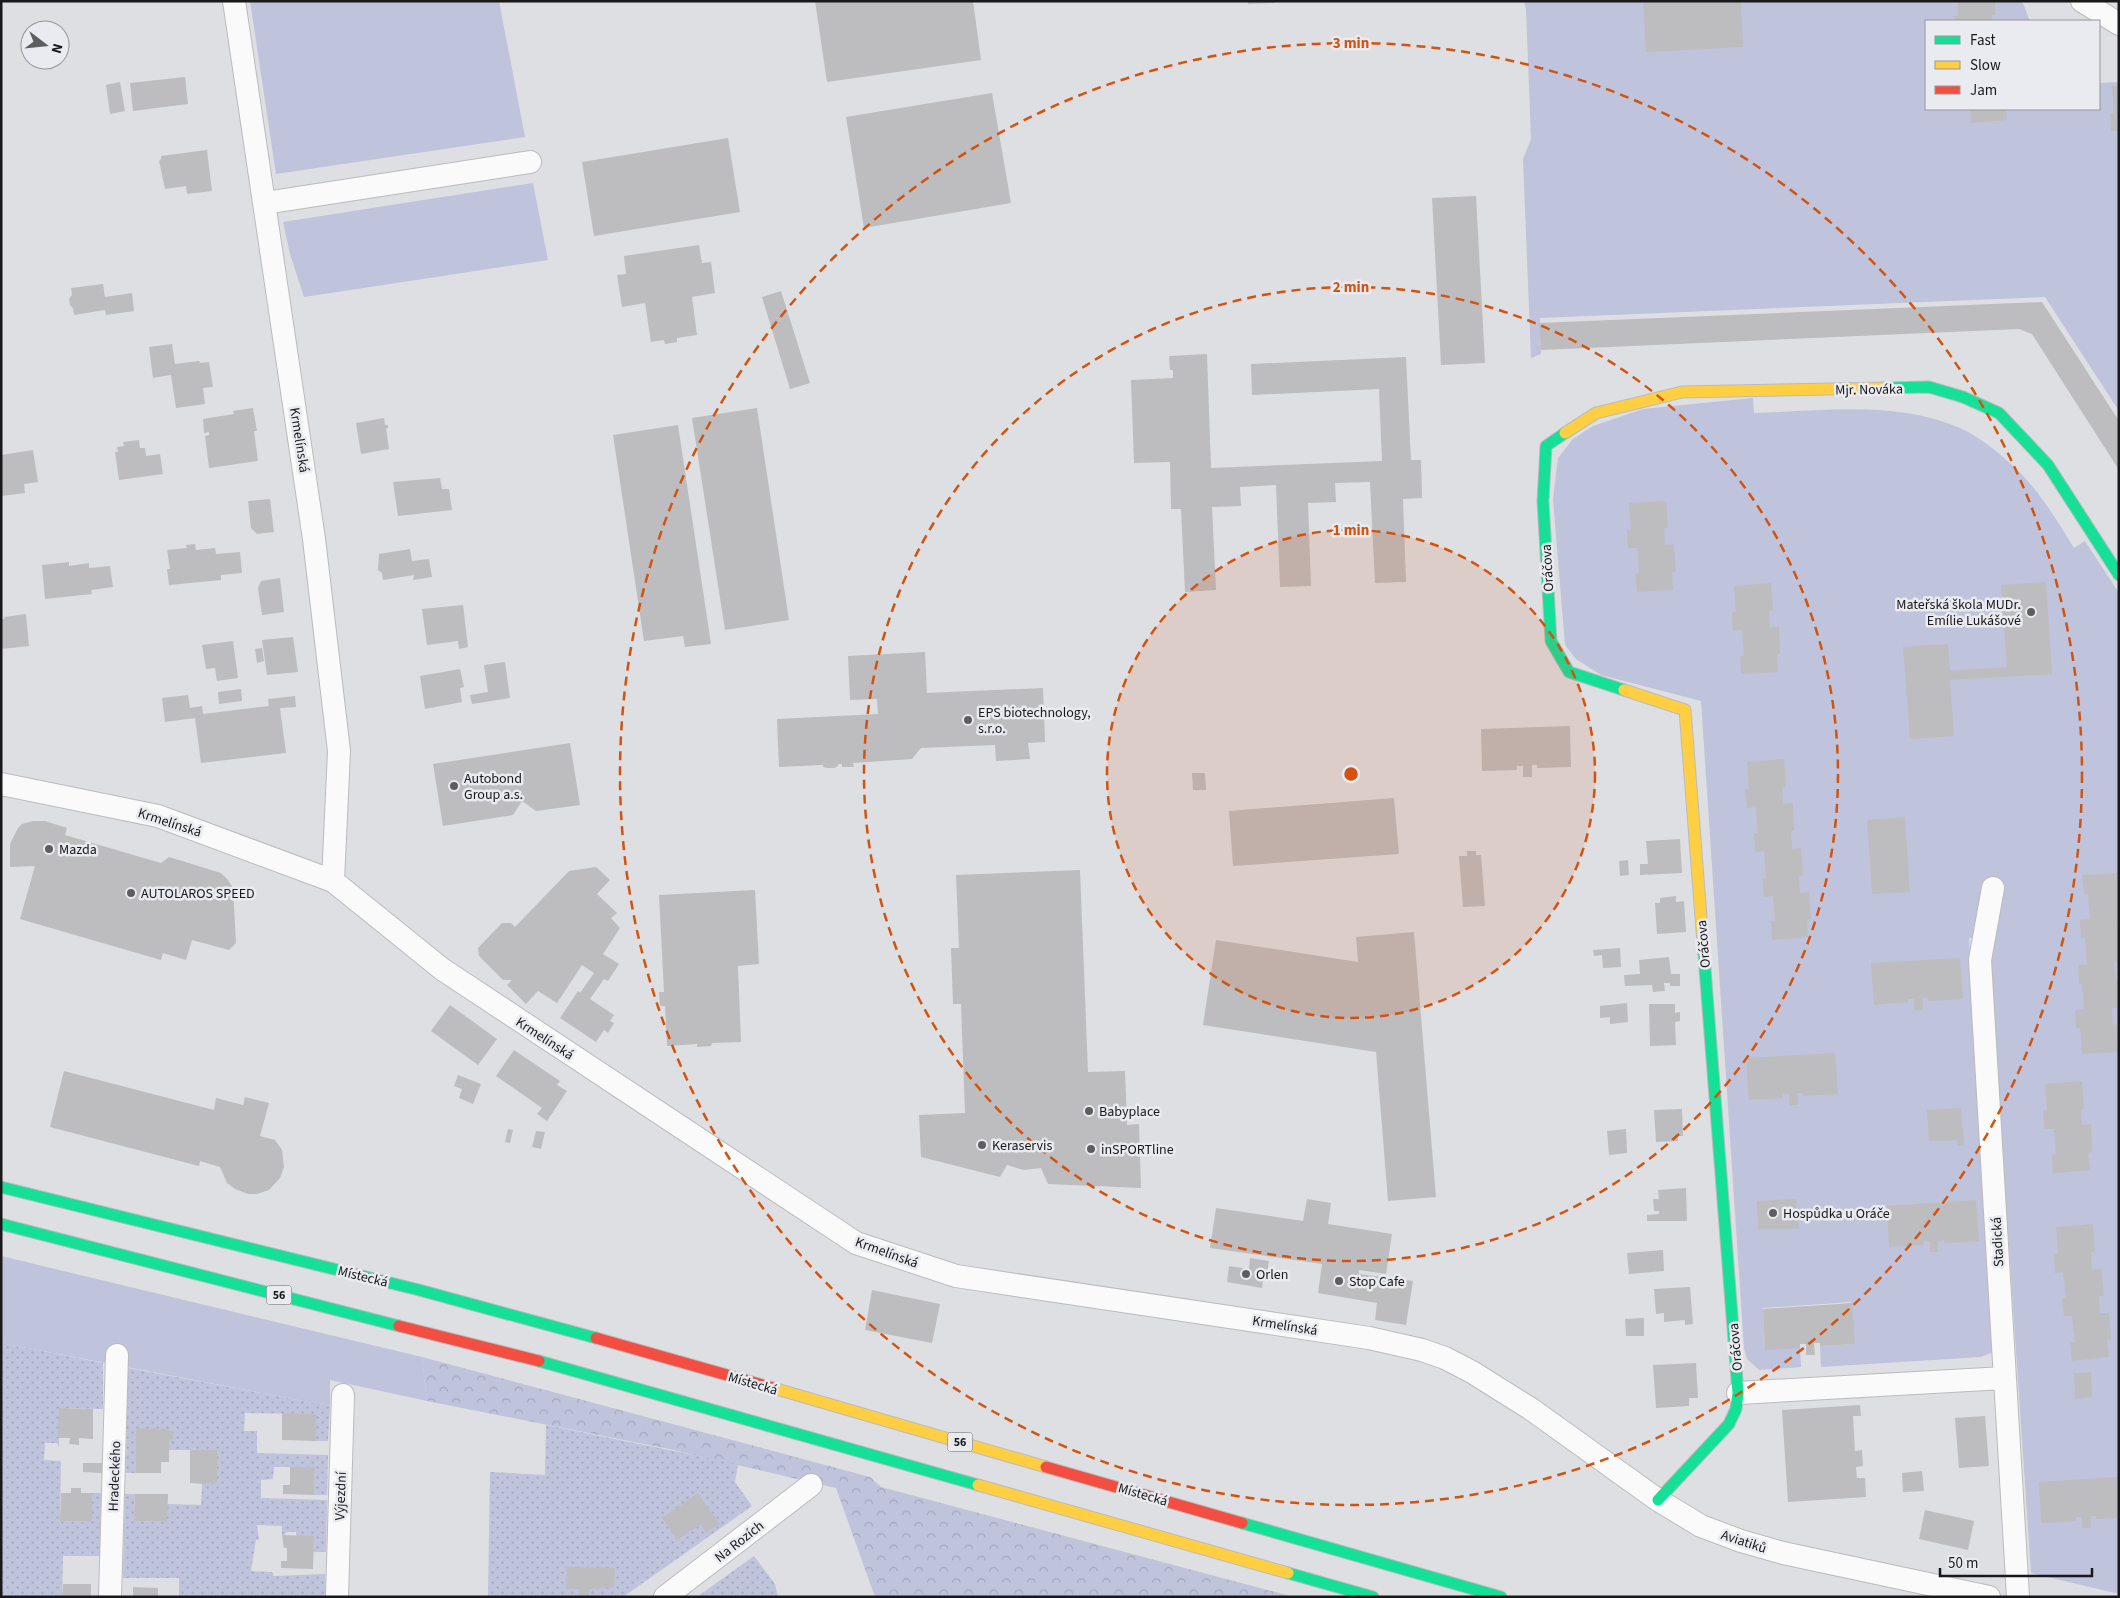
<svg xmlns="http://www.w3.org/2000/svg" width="2120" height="1598" viewBox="0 0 2120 1598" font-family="'Source Sans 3',sans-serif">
<defs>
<pattern id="forest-crowns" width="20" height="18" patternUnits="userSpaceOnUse" patternTransform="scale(1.25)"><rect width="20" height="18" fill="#bfc3dc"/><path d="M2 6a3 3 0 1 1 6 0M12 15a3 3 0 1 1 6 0" fill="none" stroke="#a4a7bc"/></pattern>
<pattern id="garden-dots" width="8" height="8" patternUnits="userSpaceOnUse" patternTransform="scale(1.25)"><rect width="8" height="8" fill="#bfc3dc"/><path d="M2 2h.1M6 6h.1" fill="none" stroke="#a4a7bc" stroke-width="1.8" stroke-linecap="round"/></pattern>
</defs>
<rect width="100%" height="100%" fill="#dedfe2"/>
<!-- grass -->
<path fill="#bfc3dc" d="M250 1H499L525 137 276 174Z
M1524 1H2022L2030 21H1926V109H2099V83L2119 82V411L2045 297 1540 318 1541 354 1531 358 1523 159 1531 139 1526 9Z
M533 183 548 260 304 297 290 254 283 222Z
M1753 398 1754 413C1822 411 1896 400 1960 428 1984 439 2008 460 2026 479 2045 500 2059 524 2074 548L2085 541 2119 593V1594L2031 1573 1988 937 1969 938 1993 1289V1352L1981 1357 1821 1367 1820 1346 1854 1344 1851 1302 1763 1308 1765 1349 1800 1347 1801 1367 1759 1370 1747 1359 1744 1348 1701 701 1601 675 1576 659 1565 645 1553 499 1558 458 1573 439 1593 426 1643 409Z
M1 1256 422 1357 427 1401 330 1380V1406L1 1343Z"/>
<!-- forest -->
<path fill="url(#forest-crowns)" d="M422 1357 870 1477 881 1487 1294 1597H875L836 1488 669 1449 427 1401Z"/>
<!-- garden -->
<path fill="url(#garden-dots)" d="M1 1343 103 1363V1409L59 1408V1447L57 1443H45L44 1460 61 1461 60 1521 92 1522V1493H101L100 1556H63L62 1597H1Z
M128 1368 330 1406 328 1441H316V1414L245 1413 244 1431H257V1453L328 1455 327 1495H314L315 1467H274L273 1479 261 1480V1498L327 1500 326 1552H313L314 1536H296V1532H286L285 1535H282V1526L257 1525 259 1540H256L251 1571 272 1572 274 1576 325 1574V1597H179V1578H123L125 1494H135L134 1521 167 1522V1504L201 1505 202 1484 190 1483H217V1450H169V1429H136V1473H126Z
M546 1425 738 1464 735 1482 752 1506 623 1597H488L490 1472 545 1475Z
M754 1556 775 1584 778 1597H697Z"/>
<!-- building -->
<path fill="#bdbdbf" d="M815 1H973L981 60 827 82Z
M1248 1H1275V3L1248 4Z
M1643 1H1741L1743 47 1646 52Z
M1958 1H1995V15H1992V21H1955L1954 16H1958Z
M185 77 188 104 133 111 130 83Z
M120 82 125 111 110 114 106 85Z
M2112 86H2119V131H2111L2110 113H2114Z
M992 93 1011 203 864 228 846 117Z
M1970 109H2006L2007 120 1971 123Z
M728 138 740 212 594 236 582 162Z
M207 150 212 191 187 194 186 186 165 189 159 161 161 159V156Z
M1476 196 1485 363 1441 365 1432 198Z
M699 245 702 263 711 262 715 293 692 297 697 335 677 338V342L665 344 664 340 651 342 645 303 622 307 617 275 626 274 624 256Z
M103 284 105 297 132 293 134 311 106 315 105 310 74 315 73 308 70 305 69 299 72 295 71 288Z
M781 291 810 383 790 389 762 297Z
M2042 302 2119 421V470L2032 334 2019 329 1541 350 1539 323Z
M172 344 175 364 199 361 200 363 209 362 213 387 203 388 205 404 176 408 171 375 153 378 149 347Z
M1207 354 1211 468 1382 461 1379 389 1252 395 1251 364 1406 357 1411 460H1421L1422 498 1403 499 1406 582 1375 583 1370 482 1335 483 1336 502 1308 503 1311 586 1280 587 1276 485 1240 487 1241 506 1212 507 1216 590 1185 592 1181 509H1171L1170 462 1134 463 1131 380 1173 378V370H1170L1169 356Z
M253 408 257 431H254L258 461 209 468 205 436 209 435V432L204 433 203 419 234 414 233 411Z
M757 408 789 620 725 630 692 418Z
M384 418 385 425H388V428H386L389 449 361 454 356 423Z
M678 425 711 644 685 647 683 636 644 641 613 435Z
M139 440 140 448H145L146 456 160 454 163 474 119 480 115 452H118L117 447 124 446 123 442Z
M33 450 38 482 24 484 25 493 1 496V455Z
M440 478 442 489H449L452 510 398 516 393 482Z
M270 499 274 532 257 534 251 528 248 501Z
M1666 501 1668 528H1664L1665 545 1674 544 1676 572H1672L1673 590 1637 592 1635 574 1639 573 1637 548H1628L1627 530H1631L1629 503Z
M195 544 196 550 215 548 216 554 240 552 242 573 221 575V580L169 585 167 569H170L167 550 187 548 186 545Z
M410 549 412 561 429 559 432 577 413 580 414 575 383 580 382 573 378 570 379 554Z
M69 562V566L89 563V568L110 566 113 587 91 590 92 594 45 599 42 565Z
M280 578 284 612 262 615 258 588 261 581Z
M2046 582 2052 674 1950 680 1954 736 1910 739 1903 647 1948 644 1950 671 2007 667 2001 585Z
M1771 583 1773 611H1769L1770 627H1779L1780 654H1777L1778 672 1741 674 1740 656H1744L1742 630 1733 631 1732 612H1736L1734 586Z
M463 605 468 647 459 649 458 641 427 645 422 609Z
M26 614 29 646 1 649V619H5L4 617Z
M293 637 298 672 267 675 262 640Z
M233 641 238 678 217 681 215 668 206 669 202 645Z
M262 648 264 661 257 663 255 649Z
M925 652 927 693 1043 688 1045 742 1028 743 1030 759 996 761 995 745 921 748 912 759 853 763 854 767H842V764H838V766L834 768H827L823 767V765L779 767 777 719 878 714 877 699 850 700 848 656Z
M505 662 510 698 472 704 470 695 488 692 484 665Z
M460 669 464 687 460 688 462 702 425 709 420 676Z
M241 689 242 701 219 704 218 692Z
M188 695 190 708 202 706 203 714 269 706 268 699 295 696 296 707 280 708 286 753 201 763 195 718 165 722 162 698Z
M1570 726 1571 767 1537 768V765H1532V777H1523V766H1517V770L1482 771 1481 729Z
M570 743 580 805 536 811 522 801 513 815 443 826 433 764Z
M1784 759 1786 787 1782 788 1783 804 1793 803 1794 831H1791L1792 849 1801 848 1803 876H1799L1800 893 1809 892 1811 919 1807 920 1808 937 1772 940 1771 921H1775L1773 896 1764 897 1762 878H1766L1764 851 1755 852 1754 833H1758L1756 807 1747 808 1745 789H1749L1747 762Z
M1192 773H1205L1206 790H1193Z
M1394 798 1399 854 1233 866 1229 811Z
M1905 817 1910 892 1872 894 1867 820Z
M33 821H45L67 828 65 835 161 863 169 857 221 873 228 880 233 888 236 943 229 950 192 940 186 960 163 953 161 960 20 919 35 866 10 867V844L18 828 22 824Z
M1680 839 1682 873 1640 875V864H1648L1646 841Z
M1467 851H1476V855H1481L1485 906 1463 907 1459 856H1467Z
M1628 860 1629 875 1620 876 1619 861Z
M596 867 610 880 597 894 617 913 611 918 620 928 603 954 619 964 608 981 604 979 590 999 614 1015 610 1021 614 1023 608 1033 604 1030 596 1042 560 1018 578 991 580 993 594 973 582 965 557 1003 538 991 526 1004 507 985 512 980H503L479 956 478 948 502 923H511L515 927 569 871Z
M1080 870 1088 1072 1125 1071 1127 1125 1139 1124 1141 1188 1048 1184 1041 1168 1024 1170 1007 1165 1000 1177 921 1157 919 1115 965 1113 961 1004H953L951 948H959L956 875Z
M2119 873V918H2117L2119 962 2114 963 2116 980H2119V1008H2112L2113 1025 2117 1024 2118 1052 2082 1054 2080 1028H2076L2075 1010 2084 1009 2082 984H2079L2078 965H2087L2085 938H2081L2080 920 2090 919 2088 894H2084L2082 875Z
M755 890 759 964 738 966 741 1042 712 1043 711 1046 697 1047V1044L667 1046 665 1006H660L659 992H664L659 895Z
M1676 896V902L1684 901 1686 932 1657 934 1655 903H1660V898Z
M1414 932 1436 1197 1388 1201 1376 1052 1203 1025 1216 940 1358 962 1356 937Z
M1620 948 1621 967 1603 968 1602 955 1594 956 1593 950Z
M1669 957 1671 974H1680V986H1670V983H1664L1665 991 1653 992 1652 985 1625 986 1624 975 1640 974 1639 960Z
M1960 958 1963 999 1928 1001V998H1922L1923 1010H1914V999H1908V1002L1874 1005 1871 963Z
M1627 1003 1628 1022 1610 1024V1017L1600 1018V1006Z
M1649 1004H1675V1013L1680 1012V1021L1675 1022 1676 1045 1650 1046Z
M450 1005 497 1039 478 1065 431 1031Z
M514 1050 560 1081 557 1085 567 1091 547 1121 537 1114 542 1108 496 1076Z
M1835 1053 1838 1094 1803 1096V1093H1797L1798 1105H1790L1789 1094H1783V1098L1749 1100 1746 1058Z
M64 1071 214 1110 216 1098 243 1105 245 1097 269 1103 260 1136 275 1140 282 1150 284 1167 280 1178 269 1190 257 1194H248L235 1189 227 1183 220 1167 200 1161 199 1166 50 1127Z
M458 1075 481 1084 473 1104 459 1098 462 1089 454 1086Z
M2082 1081 2084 1109H2081L2082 1125 2091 1124 2092 1152 2088 1153 2090 1170 2053 1173 2052 1155 2056 1154 2054 1129H2045L2043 1111 2047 1110 2045 1084Z
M1961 1108 1964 1145 1957 1146V1140L1929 1141 1927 1110Z
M1682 1109 1683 1136H1678V1141L1656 1142 1654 1110Z
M508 1129 513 1130 510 1143 505 1142Z
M1626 1129 1627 1153 1609 1155 1607 1131Z
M536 1131 545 1132 541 1149 532 1147Z
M1686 1188 1687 1221H1647V1215L1659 1214V1211H1654L1653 1199H1659L1658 1190Z
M1307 1199 1331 1203 1328 1224 1392 1234 1386 1274 1359 1270V1274L1413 1281 1406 1325 1375 1320 1377 1303 1318 1293 1322 1264 1210 1248 1216 1208 1303 1221Z
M1796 1199 1799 1229H1758L1757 1201Z
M1976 1200 1979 1241 1944 1243V1240L1938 1241V1252H1930V1241H1923L1924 1245 1889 1247 1887 1206Z
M2093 1224 2095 1252H2091L2092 1270 2101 1269 2104 1296H2099L2100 1313H2109L2111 1339 2107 1340 2109 1357 2072 1361 2070 1342H2075L2072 1316H2064L2062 1298H2066L2063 1272 2055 1273 2054 1254H2058L2056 1227Z
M1663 1250 1664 1271 1629 1274 1627 1253Z
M1250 1258 1269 1261 1267 1272H1264L1262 1288 1227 1282 1229 1266 1249 1269Z
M1690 1287 1693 1324 1685 1325V1320L1664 1322V1313L1656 1314 1654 1289Z
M872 1290 940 1304 932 1343 865 1330Z
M1852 1303 1855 1344 1820 1346V1343H1814L1815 1355H1806V1344H1800V1348L1765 1350 1763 1309Z
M1644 1318V1336H1626L1625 1319Z
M1696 1363 1698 1398H1689V1406L1656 1408 1653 1365Z
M2091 1372 2092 1397 2075 1399 2074 1373Z
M1860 1405 1861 1416H1853L1855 1451 1862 1450 1863 1466 1856 1467 1857 1478H1865L1866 1497 1788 1502 1782 1410Z
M59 1408 93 1409V1439L79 1438V1445L69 1444 70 1438H58Z
M282 1413 316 1414V1441L282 1440Z
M1985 1416 1989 1466 1959 1468 1955 1418Z
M136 1428 169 1429V1431H173V1439H169V1462H161V1473H136Z
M190 1450H217V1483H190Z
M83 1463H102V1473L83 1472Z
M290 1467H315L314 1495 283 1494V1485H290Z
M1922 1471 1924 1491 1903 1492 1902 1473Z
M2119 1477V1518L2096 1519V1516H2090L2091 1528H2082V1517H2076V1521L2041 1523 2039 1482Z
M71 1488H81V1493H92V1522L60 1521 61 1493H71Z
M698 1493 719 1524 706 1533 701 1524 677 1540 662 1518Z
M135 1494H168L167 1522 134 1521Z
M1925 1510 1974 1521 1968 1550 1919 1539Z
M282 1535 314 1536 313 1569 281 1568V1561H287V1548H284Z
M567 1567 615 1568 614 1587 589 1589V1597H579V1589L566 1588Z
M63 1584H91V1597H62Z
M133 1587 158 1588V1597H133Z"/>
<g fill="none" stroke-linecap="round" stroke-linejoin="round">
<!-- street casing -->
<g stroke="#bbbbbd" stroke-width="24">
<path id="street" d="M2082 1 2119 24
M265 203 530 162
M1 784 158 816 333 881 339 751 314 539 234 1
M333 881 442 969 856 1243 956 1276 1369 1338 1422 1350 1445 1358 1472 1372 1531 1409 1658 1500 1701 1526 1741 1541 1783 1553 1989 1597
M1993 888 1980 960 2018 1597
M1738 1393 2004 1378
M110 1597 117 1355
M337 1597 343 1395
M665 1597 811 1485"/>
</g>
<!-- fast casing -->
<g stroke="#bbbbbd" stroke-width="13">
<path id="fast" d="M1884 388 1929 387 1963 397 1999 413 2048 465 2119 575
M1565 433 1546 446 1543 501 1551 641 1569 672 1624 690
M1 1187 419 1290 596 1338
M1 1224 399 1326
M539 1361 978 1485
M1658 1500 1729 1424 1736 1409 1738 1393 1703 943
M1242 1523 1501 1597
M1288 1573 1373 1597"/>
</g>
<!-- slow casing -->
<g stroke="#bbbbbd" stroke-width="13">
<path id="slow" d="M1565 433 1596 413 1682 392 1884 388
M1624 690 1685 710 1703 943
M773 1388 1046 1467
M978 1485 1288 1573"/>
</g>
<!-- jam casing -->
<g stroke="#bbbbbd" stroke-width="13">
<path id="jam" d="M399 1326 539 1361
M596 1338 773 1388
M1046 1467 1242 1523"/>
</g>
<!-- street -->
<use href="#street" stroke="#fafafb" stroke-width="22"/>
<!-- fast -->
<use href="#fast" stroke="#16e098" stroke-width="11"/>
<!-- slow -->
<use href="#slow" stroke="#ffcf43" stroke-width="11"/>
<!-- jam -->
<use href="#jam" stroke="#f24e42" stroke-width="11"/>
</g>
<!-- distance rings -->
<circle cx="1351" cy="774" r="244" fill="#d3530e" fill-opacity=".12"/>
<g fill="none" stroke="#d3530e" stroke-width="2.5" stroke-dasharray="9 6">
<circle cx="1351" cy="774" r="244"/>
<circle cx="1351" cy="774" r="487"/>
<circle cx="1351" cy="774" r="731"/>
</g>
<!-- markers -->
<g fill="#5e5e61" stroke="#eaebf0" stroke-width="2">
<circle cx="2031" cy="612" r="5"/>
<circle cx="968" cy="720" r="5"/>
<circle cx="454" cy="786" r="5"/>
<circle cx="49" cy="849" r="5"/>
<circle cx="131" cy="893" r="5"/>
<circle cx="1089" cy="1111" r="5"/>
<circle cx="982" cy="1145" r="5"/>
<circle cx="1091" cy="1149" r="5"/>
<circle cx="1773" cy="1213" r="5"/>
<circle cx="1246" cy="1274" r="5"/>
<circle cx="1339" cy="1281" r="5"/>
</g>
<g text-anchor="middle" stroke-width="5" stroke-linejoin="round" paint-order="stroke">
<!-- shield labels -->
<g fill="#eaebf0" stroke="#58585b" stroke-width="1">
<rect x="266.5" y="1285.5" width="25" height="19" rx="4"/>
<rect x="947.5" y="1432.5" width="25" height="19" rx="4"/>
</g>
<g font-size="12" font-weight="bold" fill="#19191b">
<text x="279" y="1299">56</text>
<text x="960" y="1446">56</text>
</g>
<!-- street labels -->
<g font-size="14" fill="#19191b" stroke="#eaebf0">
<text transform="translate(1869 389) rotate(-1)" y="5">Mjr. Nováka</text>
<text transform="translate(300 440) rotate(81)" y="5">Krmelínská</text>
<text transform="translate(1547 568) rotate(-93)" y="5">Oráčova</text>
<text transform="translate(170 822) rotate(18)" y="5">Krmelínská</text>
<text transform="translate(1703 944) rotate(-95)" y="5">Oráčova</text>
<text transform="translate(545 1038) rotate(33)" y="5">Krmelínská</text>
<text transform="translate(1997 1242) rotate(-93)" y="5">Stadická</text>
<text transform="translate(887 1252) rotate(20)" y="5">Krmelínská</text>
<text transform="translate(363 1276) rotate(14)" y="5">Místecká</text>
<text transform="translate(1285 1325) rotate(9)" y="5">Krmelínská</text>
<text transform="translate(1735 1347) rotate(-95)" y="5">Oráčova</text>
<text transform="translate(753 1383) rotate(16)" y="5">Místecká</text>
<text transform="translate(114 1476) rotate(-88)" y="5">Hradeckého</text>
<text transform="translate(1143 1494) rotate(16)" y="5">Místecká</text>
<text transform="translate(340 1496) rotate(-88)" y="5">Výjezdní</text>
<text transform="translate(739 1541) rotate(-38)" y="5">Na Rozích</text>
<text transform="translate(1744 1541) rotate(18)" y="5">Aviatiků</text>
</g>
<!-- poi labels -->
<g font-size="14" fill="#19191b" stroke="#eaebf0" text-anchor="start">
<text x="2021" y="609" text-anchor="end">Mateřská škola MUDr.<tspan x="2021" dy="16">Emílie Lukášové</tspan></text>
<text x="978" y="717">EPS biotechnology,<tspan x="978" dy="16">s.r.o.</tspan></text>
<text x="464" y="783">Autobond<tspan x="464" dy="16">Group a.s.</tspan></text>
<text x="59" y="854">Mazda</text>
<text x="141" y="898">AUTOLAROS SPEED</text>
<text x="1099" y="1116">Babyplace</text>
<text x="992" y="1150">Keraservis</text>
<text x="1101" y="1154">inSPORTline</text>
<text x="1783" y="1218">Hospůdka u Oráče</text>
<text x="1256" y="1279">Orlen</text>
<text x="1349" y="1286">Stop Cafe</text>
</g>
</g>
<circle cx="1351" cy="774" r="8" fill="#d3530e" stroke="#eaebf0" stroke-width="2.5"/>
<g font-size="15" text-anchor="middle" font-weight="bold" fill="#d3530e" stroke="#eaebf0" stroke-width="5" stroke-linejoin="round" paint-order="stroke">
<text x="1351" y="48">3 min</text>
<text x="1351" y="292">2 min</text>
<text x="1351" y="535">1 min</text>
</g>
<!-- border -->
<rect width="2120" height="1598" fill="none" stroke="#19191b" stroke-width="5"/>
<!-- legend -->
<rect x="1925" y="20" width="175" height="90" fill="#eaebf0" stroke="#96979b"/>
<rect x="1935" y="36" width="25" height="8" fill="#16e098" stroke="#96979b"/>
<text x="1970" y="45" font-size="15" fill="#19191b">Fast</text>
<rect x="1935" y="61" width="25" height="8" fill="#ffcf43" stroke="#96979b"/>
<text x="1970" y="70" font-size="15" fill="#19191b">Slow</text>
<rect x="1935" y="86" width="25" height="8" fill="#f24e42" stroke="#96979b"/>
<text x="1970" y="95" font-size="15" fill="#19191b">Jam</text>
<!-- north arrow -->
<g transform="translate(45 45) rotate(106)"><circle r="24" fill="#eaebf0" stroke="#96979b"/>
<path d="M0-4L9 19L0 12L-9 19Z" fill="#5e5e61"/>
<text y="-8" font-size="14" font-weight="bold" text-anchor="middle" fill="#19191b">N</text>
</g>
<!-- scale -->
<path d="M1940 1568v8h152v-8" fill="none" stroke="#19191b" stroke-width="2.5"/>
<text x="1948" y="1568" font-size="15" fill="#19191b" stroke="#eaebf0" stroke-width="4" paint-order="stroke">50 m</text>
</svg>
